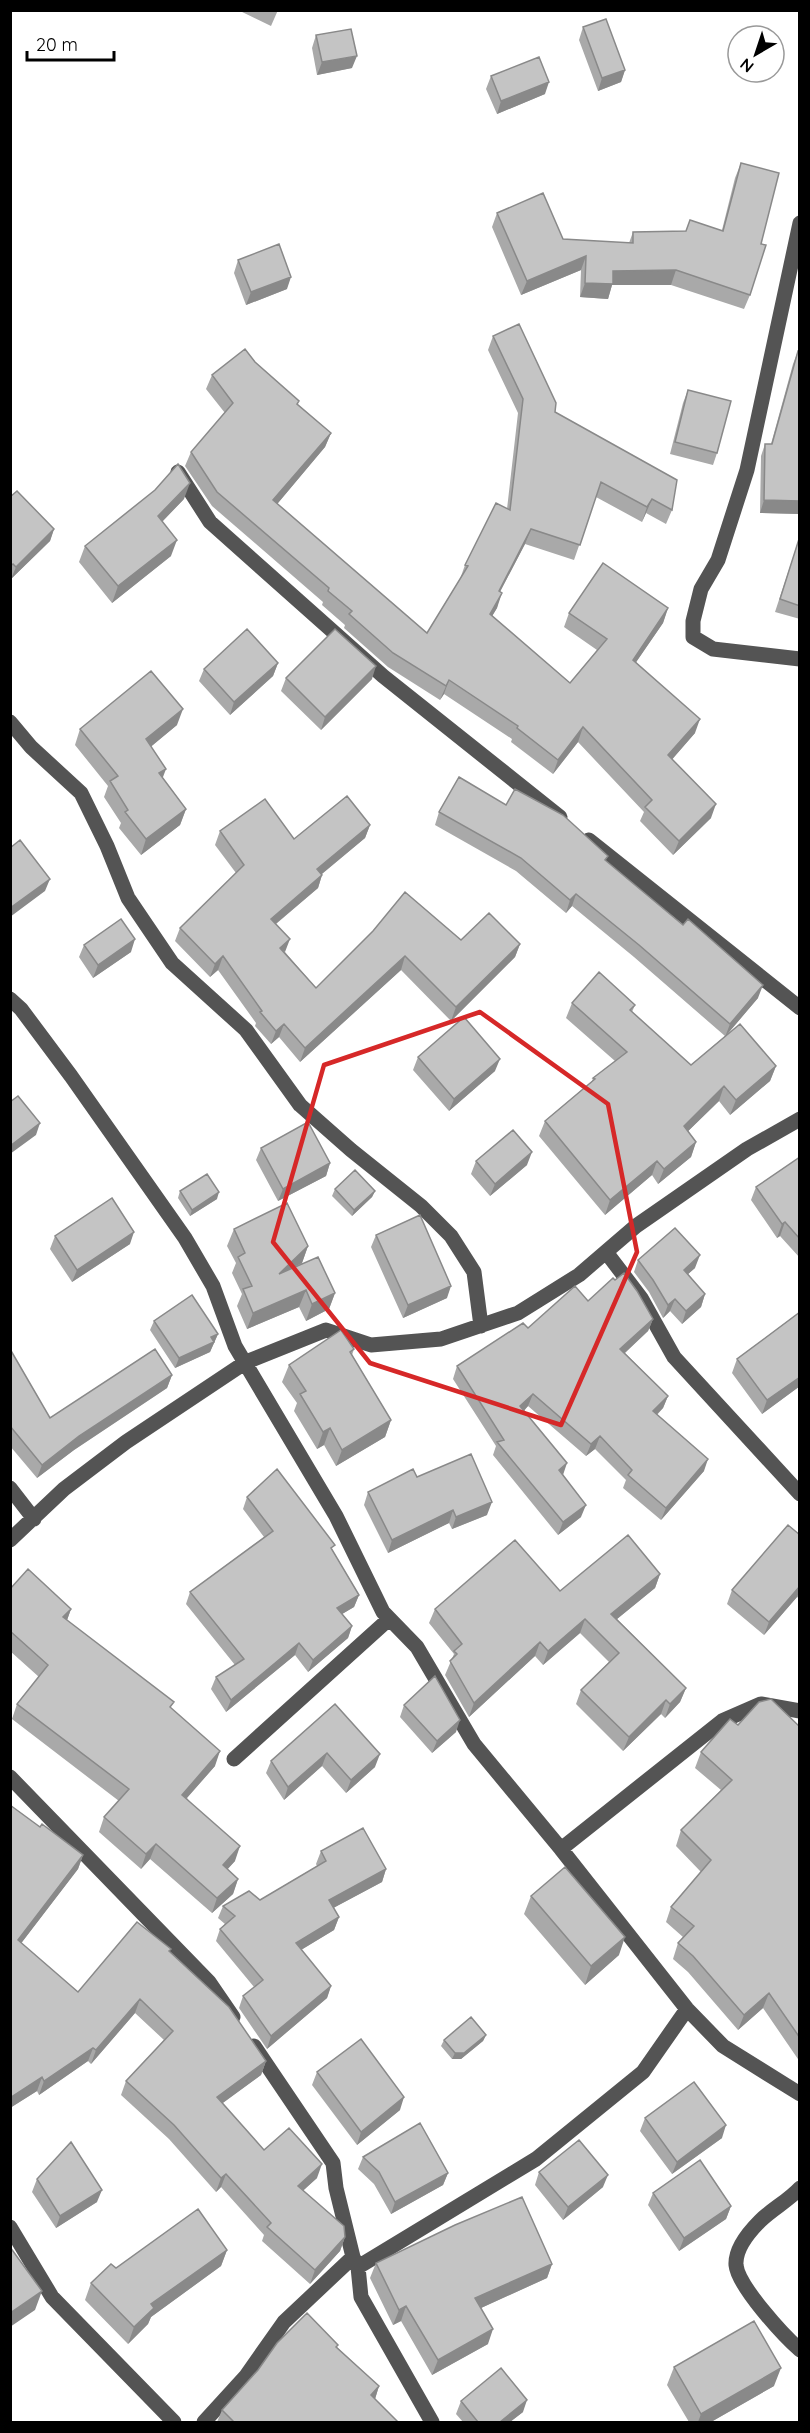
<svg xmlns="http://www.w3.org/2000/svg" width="810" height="2433" viewBox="0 0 810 2433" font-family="Quicksand,sans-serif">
<rect width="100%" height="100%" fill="#fff"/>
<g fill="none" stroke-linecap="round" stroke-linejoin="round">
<!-- minor -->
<path stroke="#545454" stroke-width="15" d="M800 223 747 470 718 560 701 589 693 621V637L713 649 800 659
M178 472 210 522 383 676 560 817
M10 722 31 747 81 793 107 846 128 898 172 963 246 1030 300 1105 351 1150 421 1206 451 1236 474 1272 481 1326
M589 840 800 1008
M10 999 21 1009 71 1076 185 1238 213 1286 235 1346 336 1516 383 1612 417 1647 474 1744 561 1849 687 2009 723 2046 800 2094
M606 1252 641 1298 674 1357 800 1494
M10 1488 34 1519
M10 1540 64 1489 126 1442 246 1362 326 1330 371 1345 441 1339 518 1313 579 1275 636 1226 747 1149 800 1119
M234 1759 389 1619
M10 1777 209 1982 233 2017
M561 1849 722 1721 761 1704 800 1711
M254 2046 333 2163 336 2188 353 2257 358 2267 361 2297 432 2422
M800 2188C788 2201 772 2209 760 2221 750 2231 735 2249 736 2265 738 2286 783 2335 800 2350
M10 2227 52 2297 174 2422
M358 2267 536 2159 643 2072 687 2009
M204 2422 246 2376 284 2322 353 2257"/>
</g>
<!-- wall -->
<path fill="#a9a9a9" d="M238 10H278L271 26Z
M583 27 625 70 621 82 598 91 579 40Z
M316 35 352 68 317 75 312 48Z
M491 76 545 94 497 114 486 89Z
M741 163 761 244 750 295 744 309 671 285H612L608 299 580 297 581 270 521 295 492 227 497 213 563 239 629 243 633 232 722 230 735 178Z
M238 260 287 289 246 305 234 273Z
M493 336 555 412 672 510 666 524 646 513 642 522 596 497 574 560 525 544 500 592 497 608 492 616 570 683 597 650 564 627 569 613 668 608 663 623 636 662 695 733 672 759 711 818 673 855 640 821 644 812 578 742 553 774 511 742 512 739 444 694 440 700 388 667 344 628 345 625 322 605 323 602 212 506 185 466 191 452 225 413 206 389 212 375 255 362 298 405 331 433 325 447 277 504 427 633 460 579 465 565 507 509 518 413 488 350Z
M798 351 800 352V514L760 513 761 456 765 444H771L793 364Z
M688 390 717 453 713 465 670 454 683 403Z
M10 497 54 529 50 541 11 579H10Z
M184 499 162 522 171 556 112 603 79 562 85 546Z
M799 539H800V619L775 612Z
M278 663 273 676 230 715 199 681 204 669Z
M286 678 372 679 321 730 281 691Z
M177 725 151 746 163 778 186 809 180 825 141 855 119 828 121 823 104 797 108 786 75 745 80 729Z
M506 805 606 861 758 998 727 1034 776 1066 770 1081 730 1115 719 1101 688 1131 696 1142 691 1157 658 1184 652 1175 605 1215 539 1136 545 1121 592 1081 593 1078 615 1061 566 1018 572 1003 635 1005 632 1012 691 1065 725 1036 634 957 572 906 566 913 516 871 435 825 439 812Z
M370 825 365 838 322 874V875L318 888 276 924 285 952 316 988 373 931 461 940 520 944 515 957 451 1021 401 970 300 1062 279 1037 271 1044 255 1026 256 1023 218 970 210 977 175 941 180 928 236 873 215 845 220 831 294 839Z
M84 945 131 952 93 978 79 957Z
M418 1057 495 1071 449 1111 413 1070Z
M261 1148 330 1163 326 1176 278 1201 256 1160Z
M800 1157V1258L780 1236 777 1238 751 1200 756 1187Z
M476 1161 527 1165 490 1196 471 1174Z
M335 1189 375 1191 372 1197 352 1216 332 1196Z
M180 1191 217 1199 190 1216 178 1198Z
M234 1229 308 1246 302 1263 335 1293 329 1309 306 1321 299 1307 247 1329 237 1306 242 1294 232 1273 236 1263 227 1246Z
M376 1235 447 1298 403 1318 371 1247Z
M55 1236 130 1244 72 1282 50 1249Z
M638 1260 695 1268 688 1274 705 1294 701 1307 682 1324 670 1311 663 1318 649 1292 634 1272Z
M588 1301 653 1319 648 1331 625 1353 668 1396 663 1408 657 1415 704 1471 661 1520 623 1488 626 1480 595 1449 586 1456 528 1406 524 1411 563 1475 581 1517 558 1535 493 1455 496 1446 453 1379 457 1366 528 1328Z
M800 1312V1386L762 1414 732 1373 737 1359Z
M154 1321 218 1334 210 1352 175 1368 150 1330Z
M10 1349 50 1418 172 1375 167 1388 74 1450 37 1478 10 1446Z
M354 1349 352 1355 391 1420 385 1437 336 1466 324 1445 317 1449 294 1411 297 1403 282 1382 289 1365Z
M417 1477 487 1515 452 1529 449 1523 388 1553 364 1505 368 1492Z
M247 1497 333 1551 359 1595 354 1607 342 1614 352 1626 348 1638 308 1672 295 1655 226 1712 211 1689 216 1677 235 1665 186 1604 190 1592 264 1537 243 1509Z
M800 1535V1599L797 1597 764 1635 727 1604 732 1590Z
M660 1574 655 1588 617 1619 686 1688 680 1702 665 1718 661 1714 623 1751 576 1704 581 1690 609 1662 580 1633 543 1665 535 1656 469 1717 445 1675 454 1654 429 1623 435 1609 560 1591Z
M10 1589 71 1609 67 1620 172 1709 215 1766 187 1798 235 1861 227 1869 238 1879 233 1894 212 1913 150 1859 141 1869 99 1832 104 1817 119 1801 12 1719 17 1704 39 1677 10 1651Z
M335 1704 375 1767 346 1793 322 1766 284 1800 266 1773 271 1761Z
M404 1705 456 1732 432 1753 400 1717Z
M738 1725 800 1727V2062L763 2008 738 2030 688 1972 673 1959 678 1943 683 1937 666 1922 671 1907 701 1872 676 1846 681 1830 721 1790 695 1768 701 1752Z
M10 1805 40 1827 83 1855 78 1869 21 1943 78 1992 170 1952 266 2061 261 2075 222 2103 264 2150 317 2178 303 2190 345 2237 340 2251 310 2284 262 2241 264 2235 221 2187 216 2192 169 2139 121 2095 126 2081 164 2040 135 2013 91 2064 88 2061 39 2095 37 2091 10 2108Z
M321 1851 386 1869 382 1882 333 1908 339 1917 334 1930 301 1950 331 1986 327 1998 267 2049 239 2008 243 1996 254 1987 216 1941 220 1929 225 1924 218 1918 223 1906 260 1900 317 1866 316 1864Z
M531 1896 619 1955 585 1985 524 1914Z
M486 2035 483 2041 461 2059H452L441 2046 444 2040Z
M317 2072 400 2110 357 2145 312 2085Z
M645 2118 722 2138 672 2174 640 2131Z
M363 2157 448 2173 443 2185 391 2214 374 2184 358 2169Z
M539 2172 603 2187 563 2220 535 2185Z
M37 2179 97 2202 56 2228 32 2192Z
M653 2193 731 2206 726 2219 679 2251 648 2205Z
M227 2250 221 2266 151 2317 148 2324 128 2344 85 2300 91 2283 116 2268Z
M376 2263 552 2264 547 2278 481 2308 488 2344 432 2375 401 2321 393 2325 370 2278Z
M337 2347 379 2386 375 2399 398 2422H217L222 2410Z
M674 2367 774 2386 711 2422H689L667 2385Z
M461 2401 523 2412 510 2422H463L456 2414Z"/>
<!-- shaded-wall -->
<path fill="#898989" d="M357 56 352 68 317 75 322 62Z
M625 70 621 82 598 91 602 78Z
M549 82 545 94 497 114 501 101Z
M586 256 581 270 521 295 527 281Z
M676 270 671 285H612L608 299 580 297 585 283 613 271Z
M291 277 287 289 246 305 251 292Z
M331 433 325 447 268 515 273 500Z
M190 483 184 499 152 532 158 516Z
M652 499 646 513 642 522 647 507Z
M764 500 800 501V514L760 513Z
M54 529 50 541 11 579 16 567Z
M531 529 525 544 493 605 499 591Z
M177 540 171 556 112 603 118 586Z
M502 593 497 608 485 628 490 614Z
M668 608 663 623 628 674 633 660Z
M278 663 273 676 230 715 234 702Z
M376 666 372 679 321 730 325 717Z
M449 680 444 694 440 700 446 686Z
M183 709 177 725 141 755 146 739Z
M700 719 695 733 663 770 668 755Z
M583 727 578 742 553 774 558 760Z
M166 769 160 785 159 773Z
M716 804 711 818 673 855 679 841Z
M186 809 180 825 141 855 146 839Z
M370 825 365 838 312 882 317 869Z
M322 875 318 888 266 932 271 919Z
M50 879 45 891 10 917V908Z
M576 894 572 906 566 913 570 900Z
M135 939 131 952 93 978 98 965Z
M290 939 285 952 280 948Z
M520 944 515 957 451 1021 456 1007Z
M223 956 218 970 210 977 215 964Z
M405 956 401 970 300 1062 305 1048Z
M763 985 758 998 725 1037 730 1024Z
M284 1024 279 1037 271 1044 276 1031Z
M500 1059 495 1071 449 1111 454 1099Z
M776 1066 770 1081 730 1115 736 1100Z
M724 1086 719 1101 678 1141 684 1126Z
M40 1123 36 1135 10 1154V1146Z
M696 1142 691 1157 658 1184 664 1169Z
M532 1152 527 1165 490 1196 495 1184Z
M657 1161 652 1175 605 1215 610 1200Z
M330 1163 326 1176 278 1201 283 1189Z
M375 1191 372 1197 352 1216 354 1210Z
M219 1192 217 1199 190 1216 192 1210Z
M785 1222 780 1236 777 1238 782 1224Z
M134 1232 130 1244 72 1282 77 1270Z
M308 1246 302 1263 279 1274Z
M700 1255 695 1268 679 1282 684 1270Z
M451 1286 447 1298 403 1318 408 1305Z
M306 1290 299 1307 247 1329 253 1313Z
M335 1293 329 1309 306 1321 312 1304Z
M705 1294 701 1307 682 1324 686 1311Z
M675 1299 670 1311 663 1318 668 1305Z
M653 1319 648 1331 616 1361 620 1349Z
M218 1334 210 1352 175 1368 179 1358 211 1337Z
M172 1375 167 1388 74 1450 37 1478 42 1465 79 1436Z
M800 1377V1386L762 1414 767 1400Z
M533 1394 528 1406 516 1419 520 1406Z
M668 1396 663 1408 648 1423 653 1411Z
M391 1420 385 1437 336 1466 342 1450Z
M330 1428 324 1445 317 1449 323 1432Z
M600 1436 595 1449 586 1456 591 1444Z
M708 1459 704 1471 661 1520 666 1508Z
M567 1463 563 1475 559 1470Z
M492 1502 487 1515 452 1529 456 1517Z
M586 1505 581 1517 558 1535 563 1522Z
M453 1510 449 1523 388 1553 392 1540Z
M660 1574 655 1588 606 1628 611 1614Z
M800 1586V1590L797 1597 764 1635 769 1622Z
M359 1595 354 1607 332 1620 337 1608Z
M71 1609 66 1623 63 1617Z
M585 1619 580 1633 543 1665 548 1651Z
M352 1626 348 1638 308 1672 313 1660Z
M540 1642 535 1656 469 1717 474 1703Z
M299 1643 295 1655 226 1712 231 1700Z
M686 1688 680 1702 665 1718 670 1704Z
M666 1700 661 1714 623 1751 629 1737Z
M460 1720 456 1732 432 1753 437 1741Z
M220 1751 215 1766 177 1809 182 1795Z
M327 1753 322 1766 284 1800 288 1787Z
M380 1754 375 1767 346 1793 351 1780Z
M156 1844 150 1859 141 1869 146 1854Z
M240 1846 235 1861 218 1880 223 1865Z
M83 1855 78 1869 13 1954 18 1940Z
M386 1869 382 1882 324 1913 329 1900Z
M238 1879 233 1894 212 1913 217 1898Z
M339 1917 334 1930 291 1956 296 1943Z
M625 1937 619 1955 585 1985 591 1966Z
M331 1986 327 1998 267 2049 271 2036Z
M769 1993 763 2008 738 2030 744 2015Z
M140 1999 135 2013 91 2064 96 2050Z
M486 2035 483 2041 461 2059H452L455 2053Z
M93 2048 88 2061 39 2095 44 2081Z
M266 2061 261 2075 212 2111 217 2097Z
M42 2077 37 2091 10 2108V2098Z
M404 2097 400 2110 357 2145 361 2132Z
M726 2125 722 2138 672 2174 677 2162Z
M322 2164 317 2178 293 2200 298 2186Z
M448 2173 443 2185 391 2214 395 2202Z
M226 2174 221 2187 216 2192 221 2178Z
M608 2175 603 2187 563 2220 568 2207Z
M102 2190 97 2202 56 2228 60 2216Z
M731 2206 726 2219 679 2251 684 2238Z
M345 2237 340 2251 310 2284 315 2270Z
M227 2250 221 2266 151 2317 148 2324 128 2344 134 2327 151 2304Z
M552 2264 547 2278 470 2313 475 2298Z
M42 2291 35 2310 10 2327V2313Z
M406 2306 401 2321 393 2325 399 2310Z
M493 2329 488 2344 432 2375 438 2360Z
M781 2368 774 2386 711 2422H698L701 2414Z
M379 2386 375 2399 371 2395Z
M527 2400 523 2412 510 2422H500Z"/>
<!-- building -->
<path fill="#c4c4c4" stroke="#898989" stroke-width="1.5" d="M606 19 625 70 602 78 583 27Z
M351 29 357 56 322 62 316 35Z
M539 57 549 82 501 101 491 76Z
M741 163 779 173 761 244 766 245 750 295 676 270 613 271V284L585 283 586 256 527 281 497 213 543 193 563 239 633 243V232L686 231 690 220 723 231Z
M279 244 291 277 251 292 238 260Z
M519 324 556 403 555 412 677 480 672 510 652 499 647 507 601 482 580 545 531 529 499 591 502 593 490 614 570 683 607 639 569 613 603 563 668 608 633 660 700 719 668 755 716 804 679 841 645 807 652 800 583 727 558 760 517 728 518 726 449 680 446 686 393 653 349 614 352 611 328 591 329 588 217 492 191 452 233 403 212 375 245 349 255 362 299 401 297 404 331 433 273 500 427 633 468 566 465 565 496 503 510 510 523 399 493 336Z
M798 351 800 352V501L764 500 765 444H772Z
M688 390 731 401 717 453 675 442Z
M178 464 190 483 158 516 177 540 118 586 85 546 155 490Z
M17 491 54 529 16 567 13 564 10 566V497Z
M799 539H800V606L780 599Z
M247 629 278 663 234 702 204 669Z
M335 629 376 666 325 717 286 678Z
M151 671 183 709 146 739 166 769 159 773 186 809 146 839 125 812 128 810 110 781 118 776 80 729Z
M459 777 506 805 515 789 563 815 608 856 605 860 683 925 688 919 763 985 730 1024 639 945 576 894 570 900 521 858 439 812Z
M347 796 370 825 317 869 322 875 271 919 290 939 280 948 316 988 373 931 405 892 461 940 489 913 520 944 456 1007 405 956 305 1048 284 1024 276 1031 260 1012 262 1011 223 956 215 964 180 928 244 865 220 831 265 799 294 839Z
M20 840 50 879 10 908V848Z
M121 919 135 939 98 965 84 945Z
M599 972 635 1005 630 1010 691 1065 740 1024 776 1066 736 1100 724 1086 684 1126 696 1142 664 1169 657 1161 610 1200 545 1121 595 1079 593 1078 627 1052 572 1003Z
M464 1017 500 1059 454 1099 418 1057Z
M18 1096 40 1123 10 1146V1102Z
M308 1122 330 1163 283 1189 261 1148Z
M513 1130 532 1152 495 1184 476 1161Z
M800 1157V1239L785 1222 782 1224 756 1187Z
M355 1170 375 1191 354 1210 335 1189Z
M207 1174 219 1192 192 1210 180 1191Z
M112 1198 134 1232 77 1270 55 1236Z
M287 1203 308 1246 279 1274 318 1257 335 1293 312 1304 306 1290 253 1313 243 1289 252 1286 238 1257 245 1253 234 1229Z
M420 1215 451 1286 408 1305 376 1235Z
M675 1228 700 1255 684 1270 705 1294 686 1311 675 1299 668 1305 653 1280 638 1260Z
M624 1273 637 1291 653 1319 620 1349 668 1396 653 1411 708 1459 666 1508 628 1475 632 1470 600 1436 591 1444 533 1394 520 1406 567 1463 559 1470 586 1505 563 1522 497 1442 504 1440 457 1366 523 1323 528 1328 575 1286 588 1301 613 1278 615 1280Z
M192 1295 218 1334 211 1337 214 1342 179 1358 154 1321Z
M800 1312V1377L767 1400 737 1359Z
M341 1330 354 1349 350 1352 391 1420 342 1450 330 1428 323 1432 300 1394 306 1391 289 1365Z
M10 1349 50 1418 155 1349 172 1375 79 1436 42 1465 10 1426Z
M471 1454 492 1502 456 1517 453 1510 392 1540 368 1492 413 1469 417 1477Z
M277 1469 335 1545 331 1548 359 1595 337 1608 352 1626 313 1660 299 1643 231 1700 216 1677 244 1659 190 1592 273 1531 247 1497Z
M788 1525 800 1535V1586L769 1622 732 1590Z
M628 1535 660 1574 611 1614 686 1688 670 1704 666 1700 629 1737 581 1690 619 1653 585 1619 548 1651 540 1642 474 1703 450 1661 457 1654 454 1651 462 1644 435 1609 515 1540 560 1591Z
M28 1569 71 1609 63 1617 174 1702 170 1707 220 1751 182 1795 240 1846 223 1865 238 1879 217 1898 156 1844 146 1854 104 1817 129 1789 17 1704 48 1665 10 1631V1589Z
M435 1676 460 1720 437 1741 404 1705Z
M771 1699 800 1727V2038L769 1993 744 2015 693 1956 678 1943 694 1926 671 1907 711 1860 681 1830 732 1780 701 1752 730 1719 738 1725 759 1702Z
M335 1704 380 1754 351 1780 327 1753 288 1787 271 1761Z
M10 1805 40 1827 42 1824 83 1855 18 1940 78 1992 137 1922 171 1949 169 1951 229 2007 266 2061 217 2097 264 2150 289 2128 322 2164 298 2186 344 2226 345 2237 315 2270 267 2227 271 2223 226 2174 221 2178 174 2125 126 2081 173 2031 140 1999 96 2050 93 2048 44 2081 42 2077 10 2098Z
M363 1828 386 1869 329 1900 339 1917 296 1943 331 1986 271 2036 243 1996 263 1980 220 1929 235 1916 223 1906 249 1891 260 1900 326 1861 321 1851Z
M565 1867 625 1937 591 1966 531 1896Z
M471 2017 486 2035 464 2053H455L444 2040Z
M361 2039 404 2097 361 2132 317 2072Z
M694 2082 726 2125 677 2162 645 2118Z
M420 2123 448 2173 395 2202 379 2172 363 2157Z
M579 2140 608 2175 568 2207 539 2172Z
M71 2142 102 2190 60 2216 37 2179Z
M700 2160 731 2206 684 2238 653 2193Z
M522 2197 552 2264 475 2298 493 2329 438 2360 406 2306 399 2310 376 2263 455 2225Z
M198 2209 227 2250 151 2304 154 2308 134 2327 91 2283 111 2264 116 2268Z
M10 2247 42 2291 10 2313Z
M307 2313 338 2345 336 2347 379 2386 371 2395 398 2422H234L222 2410 258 2370 277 2343Z
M754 2321 781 2368 701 2414 674 2367Z
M501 2368 527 2400 500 2422H478L461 2401Z"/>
<!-- marked area -->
<path fill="none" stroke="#d62828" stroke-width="4.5" stroke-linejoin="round" d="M480 1012 608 1104 637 1252 561 1425 370 1363 273 1242 324 1065Z"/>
<!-- border -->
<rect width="810" height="2433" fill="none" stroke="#000000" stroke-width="24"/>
<!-- north arrow -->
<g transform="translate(756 54) rotate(219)"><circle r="28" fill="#ffffff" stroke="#999999" stroke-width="1.5"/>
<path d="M0-4.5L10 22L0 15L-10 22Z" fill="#000000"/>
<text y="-9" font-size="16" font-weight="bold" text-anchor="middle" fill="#000000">N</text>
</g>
<!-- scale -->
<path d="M27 51v9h87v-9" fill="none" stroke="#000000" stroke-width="3"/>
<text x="36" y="51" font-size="18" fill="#000000" stroke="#ffffff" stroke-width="4.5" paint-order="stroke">20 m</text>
</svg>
